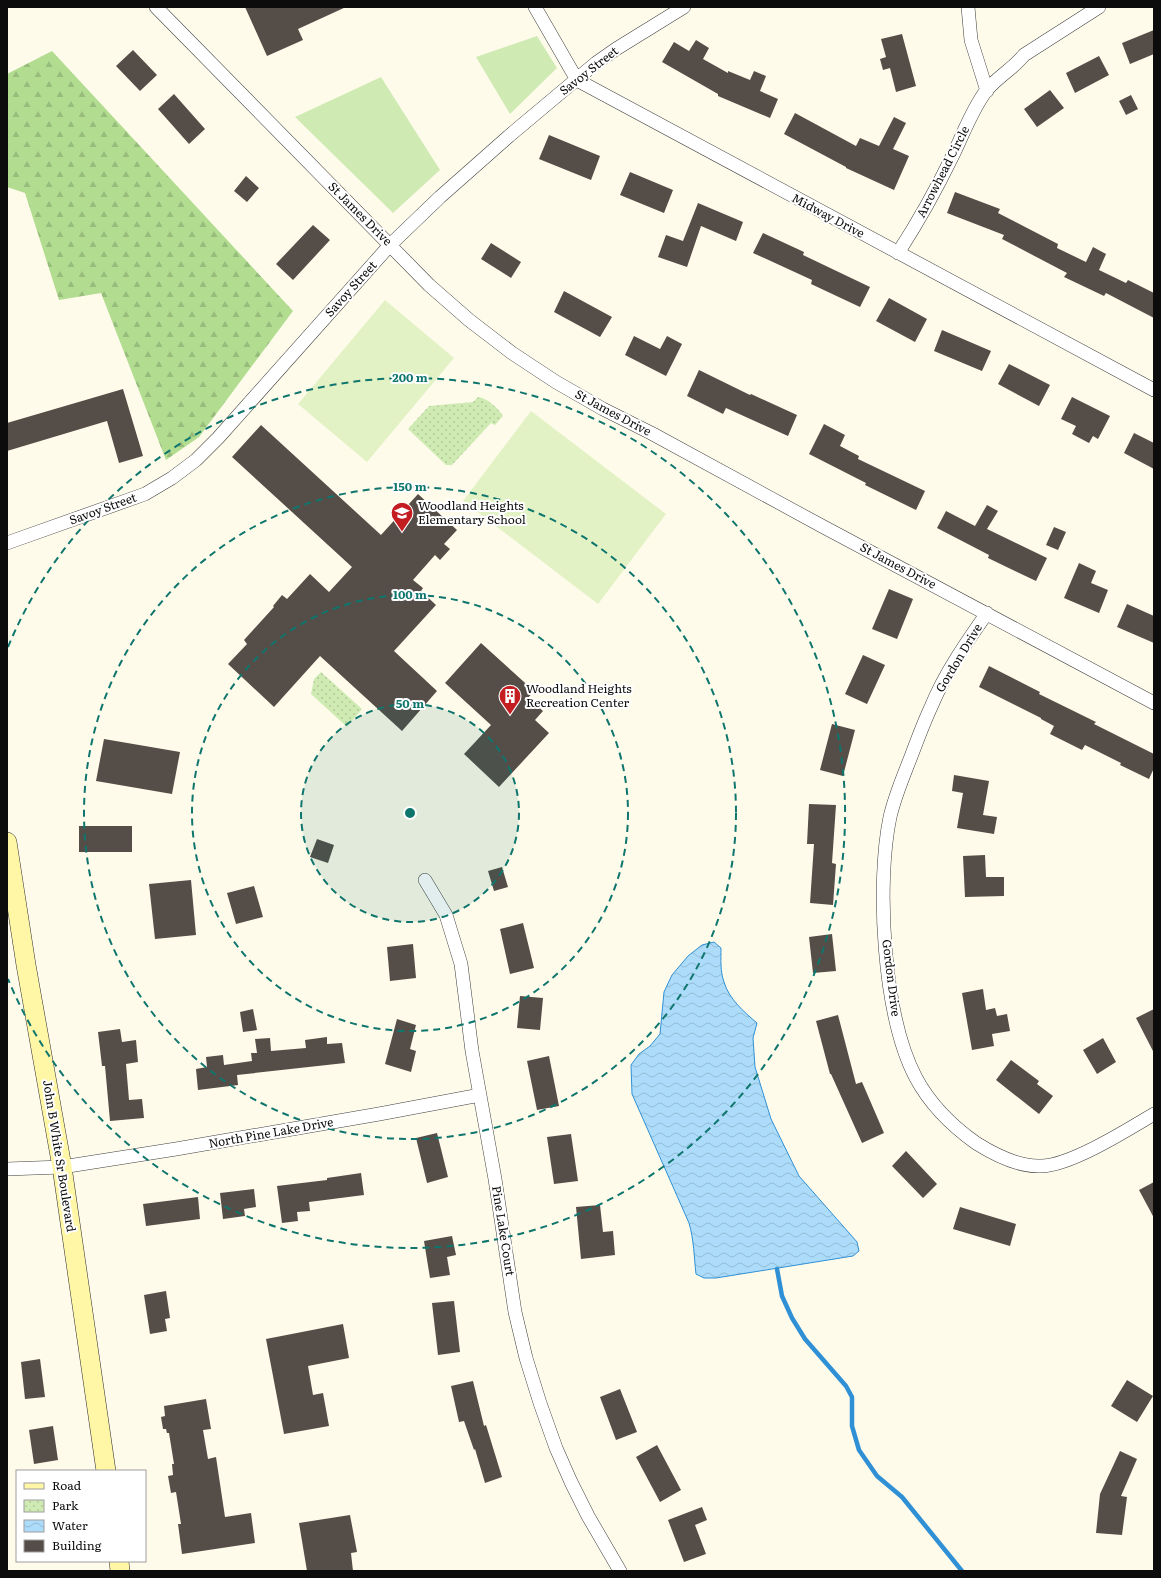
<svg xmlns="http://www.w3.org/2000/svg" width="1161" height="1578" viewBox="0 0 1161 1578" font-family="Literata,serif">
<defs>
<pattern id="forest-firs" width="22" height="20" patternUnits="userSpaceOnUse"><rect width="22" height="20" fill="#b2dd91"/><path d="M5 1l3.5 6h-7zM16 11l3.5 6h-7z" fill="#98bc7c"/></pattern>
<pattern id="park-dots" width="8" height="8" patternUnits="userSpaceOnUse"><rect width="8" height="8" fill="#cfebb3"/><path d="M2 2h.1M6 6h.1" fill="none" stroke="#b1c899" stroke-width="1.8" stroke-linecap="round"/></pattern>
<pattern id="water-waves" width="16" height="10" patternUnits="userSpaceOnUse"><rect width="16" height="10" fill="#acdcfa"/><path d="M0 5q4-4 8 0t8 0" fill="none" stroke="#93bcd5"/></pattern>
</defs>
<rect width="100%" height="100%" fill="#fffbeb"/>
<!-- grass -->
<path fill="#cfebb3" d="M537 36 557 68 510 114 476 57Z
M381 77 440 170 393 213 295 117Z"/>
<!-- forest -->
<path fill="url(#forest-firs)" d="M52 51 293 311 199 437 166 460 101 293 59 300 25 193 7 187V74Z"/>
<!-- park -->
<path fill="url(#park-dots)" d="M478 397C487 398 498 408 503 416L495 425 491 423 452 465H446L408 429 429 406 473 402Z
M321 672 362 709 347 727 311 694 314 679Z"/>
<!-- pitch -->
<path fill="#e2f2c5" d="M385 300 454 358 367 462 298 404Z
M531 411 666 514 598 604 463 501Z"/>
<!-- water -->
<path fill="url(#water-waves)" stroke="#2f90d5" d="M714 942 721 948C721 959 720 971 724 982 729 999 744 1012 757 1023L753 1038 755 1067 771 1119 799 1176 857 1242 859 1251 853 1256 716 1278H704L696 1274C694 1257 694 1240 689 1223L632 1094 631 1065 639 1054 650 1046 660 1034 664 992 672 975 688 956 702 945Z"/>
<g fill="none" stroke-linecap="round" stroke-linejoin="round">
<!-- stream -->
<path stroke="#2f90d5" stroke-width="4.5" d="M777 1269 782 1296 792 1318 805 1339 846 1386 852 1397V1426L859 1450 877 1476 902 1497 962 1571"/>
</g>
<!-- building -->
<path fill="#554d48" d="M245 7H346L298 29 303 40 267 56Z
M1154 30V54L1130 64 1122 43Z
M902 34 916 86 896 92 890 68 883 70 880 59 886 57 881 39Z
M696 40 709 48 703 59 728 73V71L750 80 754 71 766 76 760 91 778 99 770 118 718 96V94L662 62 674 42 689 51Z
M133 50 157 75 140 91 116 66Z
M1099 56 1109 75 1075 93 1066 73Z
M1050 90 1064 108 1037 127 1024 109Z
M174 94 205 129 189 144 158 109Z
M1131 95 1138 109 1126 115 1119 101Z
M795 113 856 146 860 138 879 146 894 117 906 123 893 149 909 156 894 190 846 168V167L784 134Z
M549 135 600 156 591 180 539 159Z
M630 172 673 190 664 213 620 195Z
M246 176 259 188 247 202 234 191Z
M955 192 1000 209 998 213 1058 244 1057 248 1086 262 1093 247 1106 254 1099 270 1126 283 1128 280 1154 293V318L1106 293 1104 296 1064 277 1067 273 1002 239 1004 235 947 213Z
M698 203 743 222 736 241 701 226 687 267 658 257 666 235 683 241Z
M313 225 330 240 293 280 276 264Z
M763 233 804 252 803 255 870 287 860 307 811 284 812 280 753 253Z
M491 243 521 262 511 278 481 259Z
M564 291 612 317 600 337 554 312Z
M889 298 927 319 915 342 876 321Z
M942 330 991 351 982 371 934 351Z
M634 336 660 349 667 336 682 344 666 376 625 355Z
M1009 364 1050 385 1039 406 998 384Z
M699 370 750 395 751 394 797 415 788 436 726 408 723 414 687 396Z
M123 389 143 456 119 463 107 421 7 451V423Z
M1072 397 1110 416 1098 439 1093 436 1089 443 1072 434 1076 426 1061 419Z
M824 424 845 435 840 446 859 456 858 459 925 491 916 510 865 485 866 483 809 454Z
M261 425 381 535 418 494 457 530 444 544 450 549 440 560 435 555 413 580 423 588 421 591 436 605 394 651 437 691 402 731 320 656 274 707 228 664 247 644 244 640 274 607 273 606 282 595 287 599 310 574 329 592 352 567 232 457Z
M1134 433 1154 443V469L1124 453Z
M987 505 998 511 987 529 1047 558 1036 581 988 558 989 555 937 528 946 511 975 526Z
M1054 527 1066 532 1058 550 1046 545Z
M1079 563 1096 571 1091 583 1108 590 1099 613 1064 598Z
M889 589 913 599 897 639 872 629Z
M1127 604 1154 616V643L1117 627Z
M481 643 534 691 528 698 543 711 535 720 549 733 499 787 464 754 491 725 445 683Z
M863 655 885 665 867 704 845 694Z
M989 666 1040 692 1039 694 1096 722 1094 724 1154 754V768L1149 779 1120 765 1121 763 1085 745 1082 750 1050 734 1054 726 1041 719V718L979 687Z
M832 724 855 730 843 776 820 770Z
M104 739 180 752 172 794 96 781Z
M954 775 989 781 983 815 997 817 994 834 957 828 963 793 952 791Z
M809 804 836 805 832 863 836 864 833 905 810 903 814 844H807Z
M79 826H132V852H79Z
M317 839 334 845 328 863 310 857Z
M985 855 986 877H1004V896L965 897 963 856Z
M502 867 508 887 494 891 488 871Z
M191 880 196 935 155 939 149 884Z
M254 886 263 917 236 924 227 893Z
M523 923 534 968 510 974 500 929Z
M832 934 836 971 813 973 809 937Z
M413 944 416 978 390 981 387 947Z
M983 989 986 1010 995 1008 997 1016 1007 1014 1010 1031 992 1034 994 1046 972 1050 962 993Z
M520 996 543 998 540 1030 517 1028Z
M253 1009 257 1030 243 1032 240 1012Z
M1154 1009V1053L1136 1018Z
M838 1015 856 1084 862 1082 884 1133 862 1143 831 1074H830L816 1021Z
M397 1019 416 1025 410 1049 416 1051 411 1072 385 1064Z
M120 1029 122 1042 136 1040 138 1062 126 1064 129 1100 142 1099 144 1118 110 1121 105 1066H102L98 1032Z
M327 1037V1044L342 1043 345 1063 237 1075 238 1085 198 1090 196 1069 207 1067 206 1057 223 1055 224 1065 252 1061 251 1053H257L255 1039 270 1038 271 1051 306 1048 305 1040Z
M1103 1038 1116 1062 1097 1074 1083 1050Z
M549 1056 559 1106 537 1110 527 1061Z
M1011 1060 1039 1081 1037 1084 1053 1096 1039 1114 996 1080Z
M437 1133 448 1177 427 1183 416 1138Z
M571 1134 578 1181 554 1184 547 1137Z
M906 1151 937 1184 923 1198 892 1166Z
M361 1173 364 1195 309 1202 310 1211 297 1212 298 1221 282 1223 277 1186 327 1180V1178Z
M1154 1182V1218L1139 1190Z
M254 1189 256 1207 244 1209 245 1216 223 1219 220 1193Z
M198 1197 200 1219 146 1226 143 1204Z
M600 1205 603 1232 613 1231 615 1255 581 1259 576 1207Z
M960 1207 1016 1224 1010 1246 953 1229Z
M452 1236 456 1255 447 1257 450 1275 430 1278 424 1241Z
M166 1291 170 1318 165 1319 167 1331 150 1334 144 1295Z
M454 1301 460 1352 438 1355 432 1303Z
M343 1324 349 1358 308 1366 313 1395 323 1393 329 1426 284 1434 266 1339Z
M40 1359 45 1397 25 1399 21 1362Z
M1127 1380 1153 1396 1137 1422 1111 1406Z
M473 1381 484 1426 486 1425 502 1477 485 1483 475 1449 474 1450 464 1421 459 1422 451 1386Z
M620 1389 637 1432 616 1440 600 1397Z
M206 1399 211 1429 203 1430 208 1459 216 1457 225 1517 251 1513 255 1543 182 1554 178 1524H181L176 1492 171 1493 168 1476 173 1475 172 1464H174L169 1433H167L166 1429H163L161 1417 165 1416 164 1406Z
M53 1426 58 1460 34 1464 29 1430Z
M657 1445 681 1490 660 1502 636 1457Z
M1120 1451 1137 1459 1121 1496 1127 1497 1122 1535 1096 1533 1100 1494Z
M702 1507 707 1520 695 1525 706 1554 684 1562 668 1520Z
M350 1515 357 1552 351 1553 353 1571H307L299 1523Z"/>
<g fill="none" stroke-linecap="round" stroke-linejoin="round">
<!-- minor casing -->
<g stroke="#3f3f3f" stroke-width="14">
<path id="minor" d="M156 7 429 285 469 320 512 353 556 382 603 409 651 433 820 525 1154 703
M535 7 577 80 1154 390
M968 7 971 40 987 91
M898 253C918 222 936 190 952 157 963 135 971 111 986 91 997 77 1013 69 1024 55L1099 7
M7 543 145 494 172 478 196 460 218 438 390 245 440 197 509 136 596 63 616 49 684 7
M987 613C966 643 945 673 931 707 924 722 918 738 912 754 904 775 895 795 890 817 876 884 883 1016 916 1078 930 1104 952 1126 976 1143 995 1155 1018 1167 1041 1166 1070 1166 1129 1129 1154 1114
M425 880 446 915 461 964 472 1051 495 1179 515 1312 526 1358 540 1403 556 1448 571 1482 588 1516 620 1571
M7 1169 62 1167 176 1149 379 1114 480 1095"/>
</g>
<!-- secondary casing -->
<g stroke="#2e2e2e" stroke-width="20">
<path id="secondary" d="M7 842 26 965 62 1167 106 1471
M119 1561 120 1571"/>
</g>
<!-- minor -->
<use href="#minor" stroke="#fff" stroke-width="13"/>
<!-- secondary -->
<use href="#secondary" stroke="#fff6a6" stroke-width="19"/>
</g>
<!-- distance rings -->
<circle cx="410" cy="813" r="109" fill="#0f766e" fill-opacity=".12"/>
<g fill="none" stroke="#0f766e" stroke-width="2" stroke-dasharray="7 5">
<circle cx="410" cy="813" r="109"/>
<circle cx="410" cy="813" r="218"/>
<circle cx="410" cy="813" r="326"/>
<path d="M8 647A435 435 0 1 1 8 979"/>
</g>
<!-- icons -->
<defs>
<g id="school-pin" transform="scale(1.15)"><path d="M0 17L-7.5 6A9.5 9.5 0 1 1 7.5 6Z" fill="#c31d22" stroke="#fff"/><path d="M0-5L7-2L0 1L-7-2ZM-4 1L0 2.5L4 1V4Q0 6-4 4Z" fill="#fff"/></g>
<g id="building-pin" transform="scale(1.15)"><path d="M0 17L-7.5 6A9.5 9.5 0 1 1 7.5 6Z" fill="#c31d22" stroke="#fff"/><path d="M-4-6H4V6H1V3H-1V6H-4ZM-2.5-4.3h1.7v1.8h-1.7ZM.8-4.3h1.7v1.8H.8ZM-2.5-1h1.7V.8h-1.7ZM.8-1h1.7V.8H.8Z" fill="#fff"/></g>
</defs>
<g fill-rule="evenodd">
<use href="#school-pin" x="402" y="513"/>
<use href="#building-pin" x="510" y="696"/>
</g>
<g text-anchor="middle" stroke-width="4" stroke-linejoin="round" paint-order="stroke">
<!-- street labels -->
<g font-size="12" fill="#0c0c0c" stroke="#fff">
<text transform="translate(589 71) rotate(-38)" y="4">Savoy Street</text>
<text transform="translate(943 172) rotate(-63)" y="4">Arrowhead Circle</text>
<text transform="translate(360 214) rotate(45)" y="4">St James Drive</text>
<text transform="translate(828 216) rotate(28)" y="4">Midway Drive</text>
<text transform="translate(351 289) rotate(-48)" y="4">Savoy Street</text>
<text transform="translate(613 413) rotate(28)" y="4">St James Drive</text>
<text transform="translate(103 509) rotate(-20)" y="4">Savoy Street</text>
<text transform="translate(898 566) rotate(28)" y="4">St James Drive</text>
<text transform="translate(959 658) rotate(-59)" y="4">Gordon Drive</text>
<text transform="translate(891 978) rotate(83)" y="4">Gordon Drive</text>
<text transform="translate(271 1133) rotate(-10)" y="4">North Pine Lake Drive</text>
<text transform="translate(59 1156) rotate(81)" y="4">John B White Sr Boulevard</text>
<text transform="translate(503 1231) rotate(81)" y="4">Pine Lake Court</text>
</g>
<!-- poi labels -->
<g font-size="12" fill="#0c0c0c" stroke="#fff" text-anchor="start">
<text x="418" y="510">Woodland Heights<tspan x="418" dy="14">Elementary School</tspan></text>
<text x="526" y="693">Woodland Heights<tspan x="526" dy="14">Recreation Center</tspan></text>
</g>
</g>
<circle cx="410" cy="813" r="6" fill="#0f766e" stroke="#fff" stroke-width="2"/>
<g font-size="12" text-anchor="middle" font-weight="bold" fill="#0f766e" stroke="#fff" stroke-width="4" stroke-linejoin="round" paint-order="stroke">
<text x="410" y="382">200 m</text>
<text x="410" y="491">150 m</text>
<text x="410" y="599">100 m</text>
<text x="410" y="708">50 m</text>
</g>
<!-- border -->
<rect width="1161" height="1578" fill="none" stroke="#0c0c0c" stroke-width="16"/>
<!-- legend -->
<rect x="16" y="1470" width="130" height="92" fill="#ffffff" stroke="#9e9e9e"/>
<rect x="24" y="1483" width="20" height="6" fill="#fff6a6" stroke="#9e9e9e"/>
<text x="52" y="1490" font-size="12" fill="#0c0c0c">Road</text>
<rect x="24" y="1500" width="20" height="12" fill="url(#park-dots)" stroke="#9e9e9e"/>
<text x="52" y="1510" font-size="12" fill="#0c0c0c">Park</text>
<rect x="24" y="1520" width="20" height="12" fill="url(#water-waves)" stroke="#9e9e9e"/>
<text x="52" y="1530" font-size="12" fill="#0c0c0c">Water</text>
<rect x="24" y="1540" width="20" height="12" fill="#554d48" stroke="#9e9e9e"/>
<text x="52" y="1550" font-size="12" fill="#0c0c0c">Building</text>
</svg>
